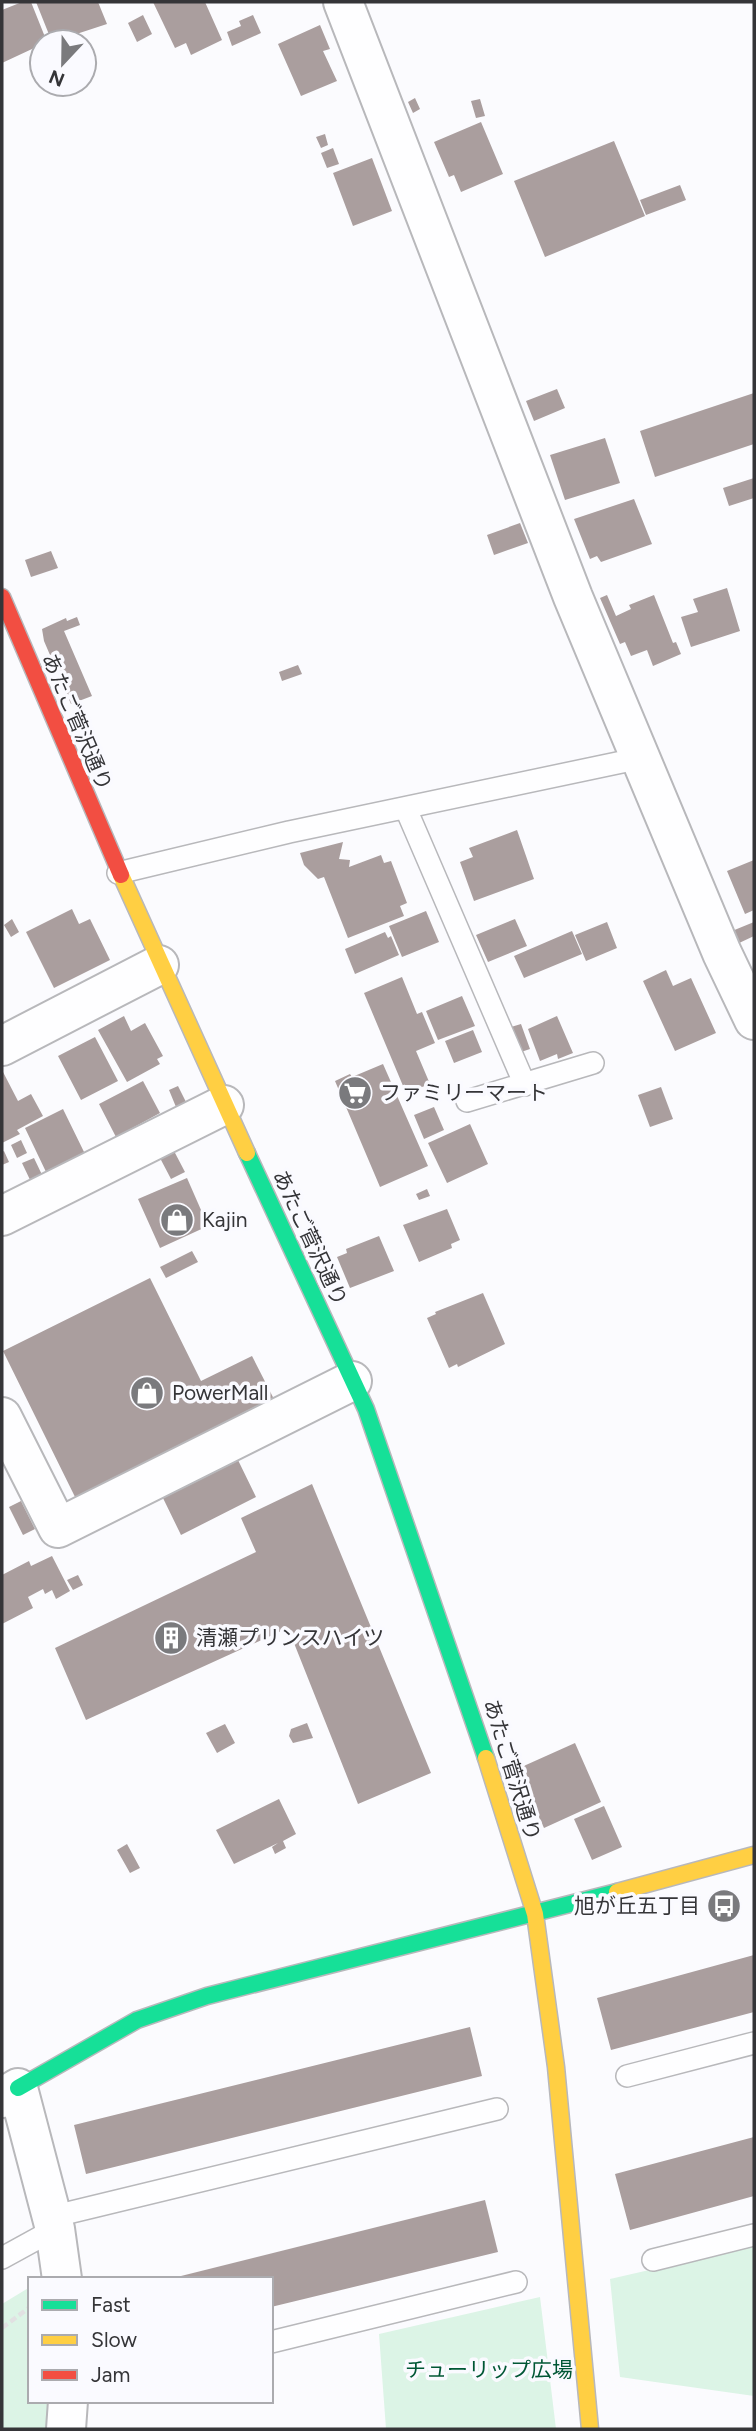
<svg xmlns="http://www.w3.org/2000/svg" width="756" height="2431" viewBox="0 0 756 2431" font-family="Figtree,'Noto Sans JP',sans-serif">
<rect width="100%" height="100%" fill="#fbfbfe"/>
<!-- green -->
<path fill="#dcf4e6" d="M754 2246V2396L620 2377 610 2279Z
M30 2287V2401H68L66 2429H2V2304Z
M540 2297 556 2429H386L379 2334Z"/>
<!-- building -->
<path fill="#aa9e9e" d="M22 2H31L47 42 2 63V10Z
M36 2H98L107 24 52 42Z
M153 2H205L222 40 191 55 186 43 175 48Z
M143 15 152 34 137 42 128 23Z
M253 15 261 33 232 46 227 32 241 26 239 21Z
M320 25 330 49 323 51 337 81 301 96 278 44Z
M415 98 420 109 413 113 408 102Z
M480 99 485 116 476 118 471 101Z
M481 122 503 174 461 192 454 175 449 177 434 142Z
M325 134 328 145 321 148 316 137Z
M614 141 645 216 545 257 514 181Z
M333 148 339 164 327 168 321 153Z
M372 158 392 211 353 226 333 173Z
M680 185 686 200 646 215 640 200Z
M557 389 565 408 534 421 526 401Z
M754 393V444L655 477 640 431Z
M605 438 620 483 565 500 550 455Z
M754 478V498L729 506 723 488Z
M634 499 652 544 601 562 597 556 590 559 574 519Z
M520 523 528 543 494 555 487 535Z
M51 551 58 568 31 577 25 560Z
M727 588 740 631 691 647 681 617 698 612 693 599Z
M607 595 616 616 631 609 629 605 654 595 673 643 676 642 681 654 653 666 647 650 631 656 625 642 620 644 600 598Z
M77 617 80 625 64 631 92 696 71 704 44 641 42 629 66 618 67 621Z
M298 665 302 674 282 681 279 672Z
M517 830 534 879 474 901 460 862 473 857 469 848Z
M343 842 339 859 350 860 349 867 381 855 384 863 391 861 407 903 400 906 404 916 348 938 324 877 318 879 304 865 300 853Z
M754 860V910L745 914 727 871Z
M72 909 79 924 90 919 110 960 54 988 26 932Z
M426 911 439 942 402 957 389 926Z
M12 919 19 932 11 937 4 925Z
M515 919 527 946 488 962 476 935Z
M607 922 617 948 586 961 575 935Z
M754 922V936L737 944 732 931Z
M572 931 582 954 524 978 514 956Z
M385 932 388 938 391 936 399 955 355 974 345 949Z
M666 970 673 986 691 978 716 1033 675 1051 643 981Z
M402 977 417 1014 422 1012 435 1043 416 1051 430 1084 406 1093 364 993Z
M462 996 475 1026 438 1040 426 1011Z
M124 1016 131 1031 145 1023 163 1056 157 1059 160 1064 127 1082 98 1030Z
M557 1016 573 1053 558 1059 557 1054 540 1061 528 1029Z
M521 1024 530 1049 521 1052 511 1027Z
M473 1030 482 1052 454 1063 445 1041Z
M95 1037 118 1081 81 1100 58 1056Z
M383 1064 428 1166 380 1187 335 1081 350 1074 352 1077Z
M2 1070 18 1101 31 1094 43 1116 17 1130 20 1134 2 1143Z
M143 1081 160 1113 116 1137 99 1104Z
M178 1086 186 1102 176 1107 169 1090Z
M661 1087 673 1119 650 1127 638 1095Z
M434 1107 444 1130 424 1139 414 1115Z
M63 1109 86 1156 47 1174 25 1128Z
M470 1124 488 1164 447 1183 428 1143Z
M21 1140 27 1153 17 1158 11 1145Z
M4 1151 9 1162 2 1165V1152Z
M174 1151 185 1172 171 1179 160 1158Z
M34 1158 44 1179 32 1184 22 1163Z
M187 1178 208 1226 160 1248 138 1199Z
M427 1189 430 1196 419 1200 416 1194Z
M447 1209 460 1240 451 1244 452 1248 419 1262 403 1225Z
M379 1236 394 1271 350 1288 337 1257 347 1253 346 1249Z
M192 1251 198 1262 166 1278 160 1267Z
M150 1278 201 1381 252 1356 277 1405 78 1503 3 1351Z
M483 1293 505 1344 458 1367 457 1364 449 1368 427 1318 436 1314 435 1312Z
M237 1458 256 1497 181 1535 162 1496Z
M312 1484 431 1773 358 1804 288 1628 86 1720 55 1648 256 1552 241 1518Z
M21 1501 35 1529 23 1535 9 1507Z
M52 1556 70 1591 56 1599 52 1590 45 1594 43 1589 28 1597 33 1608 2 1624V1575L29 1561 31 1566Z
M78 1575 83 1585 73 1590 67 1580Z
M307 1723 313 1738 293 1743 289 1736 291 1729Z
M225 1724 235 1743 217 1753 206 1733Z
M575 1743 601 1802 544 1828 517 1769Z
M279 1799 296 1834 283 1841 286 1848 275 1854 272 1847 278 1843 234 1864 216 1830Z
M604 1806 622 1847 592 1860 574 1819Z
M127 1844 140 1868 130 1873 117 1850Z
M754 1955V2012L611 2050 597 1998Z
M470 2027 482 2076 86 2174 74 2125Z
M754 2137V2196L630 2230 615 2174Z
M485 2200 498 2252 271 2307V2279H169Z"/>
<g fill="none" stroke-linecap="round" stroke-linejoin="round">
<!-- lane casing -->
<g stroke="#b8b8bb" stroke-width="24">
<path id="lane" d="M406 809 525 1085
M118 873 289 832 641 758
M467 1101 593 1063
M627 2076 754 2043
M51 2217 497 2109
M2 2258 55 2229
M653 2260 754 2235
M271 2342 516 2282"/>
</g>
<!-- street casing -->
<g stroke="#b8b8bb" stroke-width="42">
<path id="street" d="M343 2 573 597 722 953 754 1020
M2 1046 159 965
M2 1216 224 1105
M2 1417 58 1528 352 1381
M2 2098 18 2088 55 2229 62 2279
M66 2429 68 2401"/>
</g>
<!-- fast casing -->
<g stroke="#b8b8bb" stroke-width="19">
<path id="fast" d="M247 1153 366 1409 486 1758
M18 2088 137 2020 207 1996 617 1892"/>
</g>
<!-- slow casing -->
<g stroke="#b8b8bb" stroke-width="19">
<path id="slow" d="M121 875 247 1153
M486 1758 535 1914 556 2067 590 2429
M617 1892 754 1855"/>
</g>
<!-- jam casing -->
<g stroke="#b8b8bb" stroke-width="19">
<path id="jam" d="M2 597 121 875"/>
</g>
<!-- path -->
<path stroke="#e1e1e2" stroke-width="4.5" stroke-dasharray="7 3.5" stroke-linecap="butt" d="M2 2328 30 2307"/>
<!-- lane -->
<use href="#lane" stroke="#fefeff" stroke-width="21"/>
<!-- street -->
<use href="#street" stroke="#fefeff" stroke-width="38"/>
<!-- fast -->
<use href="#fast" stroke="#16e098" stroke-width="16"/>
<!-- slow -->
<use href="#slow" stroke="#ffcf43" stroke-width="16"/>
<!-- jam -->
<use href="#jam" stroke="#f24e42" stroke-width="16"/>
</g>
<!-- icons -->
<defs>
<g id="supermarket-disc" transform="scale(1.75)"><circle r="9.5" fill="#7a7a7d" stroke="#fafaff"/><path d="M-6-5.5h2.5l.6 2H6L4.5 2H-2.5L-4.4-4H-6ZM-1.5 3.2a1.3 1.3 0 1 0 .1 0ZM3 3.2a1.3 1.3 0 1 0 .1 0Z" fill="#fff"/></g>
<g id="shop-disc" transform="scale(1.75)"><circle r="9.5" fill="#7a7a7d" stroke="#fafaff"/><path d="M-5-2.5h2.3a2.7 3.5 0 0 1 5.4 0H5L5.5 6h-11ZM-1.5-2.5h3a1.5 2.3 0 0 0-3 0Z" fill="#fff"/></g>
<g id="building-disc" transform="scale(1.75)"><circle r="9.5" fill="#7a7a7d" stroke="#fafaff"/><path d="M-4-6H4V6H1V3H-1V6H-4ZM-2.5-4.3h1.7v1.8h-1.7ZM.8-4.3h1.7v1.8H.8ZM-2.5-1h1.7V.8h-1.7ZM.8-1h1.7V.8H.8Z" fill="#fff"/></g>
<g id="bus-disc" transform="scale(1.75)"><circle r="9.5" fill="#7a7a7d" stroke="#fafaff"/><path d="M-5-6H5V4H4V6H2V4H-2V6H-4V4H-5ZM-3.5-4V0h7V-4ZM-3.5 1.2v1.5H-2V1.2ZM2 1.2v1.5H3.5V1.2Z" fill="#fff"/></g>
</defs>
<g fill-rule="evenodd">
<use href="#supermarket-disc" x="355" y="1093"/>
<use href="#shop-disc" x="177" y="1220"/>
<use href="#shop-disc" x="147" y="1393"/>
<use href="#building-disc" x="171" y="1638"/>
<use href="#bus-disc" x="724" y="1906"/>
</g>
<g text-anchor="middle" stroke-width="7" stroke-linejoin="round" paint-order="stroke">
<!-- street labels -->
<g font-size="21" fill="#353538" stroke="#fafaff">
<text transform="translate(77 722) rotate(67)" y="7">あたご菅沢通り</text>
<text transform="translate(310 1238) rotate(65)" y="7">あたご菅沢通り</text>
<text transform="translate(512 1770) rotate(73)" y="7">あたご菅沢通り</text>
</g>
<!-- poi labels -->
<g font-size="21" fill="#353538" stroke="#fafaff" text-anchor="start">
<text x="380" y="1100">ファミリーマート</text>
<text x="202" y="1227">Kajin</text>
<text x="172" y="1400">PowerMall</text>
<text x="196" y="1645">清瀬プリンスハイツ</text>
<text x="700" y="1913" text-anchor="end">旭が丘五丁目</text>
</g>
<!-- park labels -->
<g font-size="21" fill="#005735" stroke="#fafaff">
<text x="489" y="2377">チューリップ広場</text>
</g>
</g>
<!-- border -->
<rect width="756" height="2431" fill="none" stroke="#353538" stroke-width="7"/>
<!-- legend -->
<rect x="28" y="2277" width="245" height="126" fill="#fafaff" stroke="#ababaf" stroke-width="2"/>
<rect x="42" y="2300" width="35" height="10" fill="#16e098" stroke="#ababaf" stroke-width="2"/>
<text x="91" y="2312" font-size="21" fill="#353538">Fast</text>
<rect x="42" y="2335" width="35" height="10" fill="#ffcf43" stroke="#ababaf" stroke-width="2"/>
<text x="91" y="2347" font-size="21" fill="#353538">Slow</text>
<rect x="42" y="2370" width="35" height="10" fill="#f24e42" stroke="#ababaf" stroke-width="2"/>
<text x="91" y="2382" font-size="21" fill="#353538">Jam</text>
<!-- north arrow -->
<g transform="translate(63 63) rotate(202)"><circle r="33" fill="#fafaff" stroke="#ababaf" stroke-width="2"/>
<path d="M0-5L12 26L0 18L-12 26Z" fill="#7a7a7d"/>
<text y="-10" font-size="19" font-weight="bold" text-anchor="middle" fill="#353538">N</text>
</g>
</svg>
